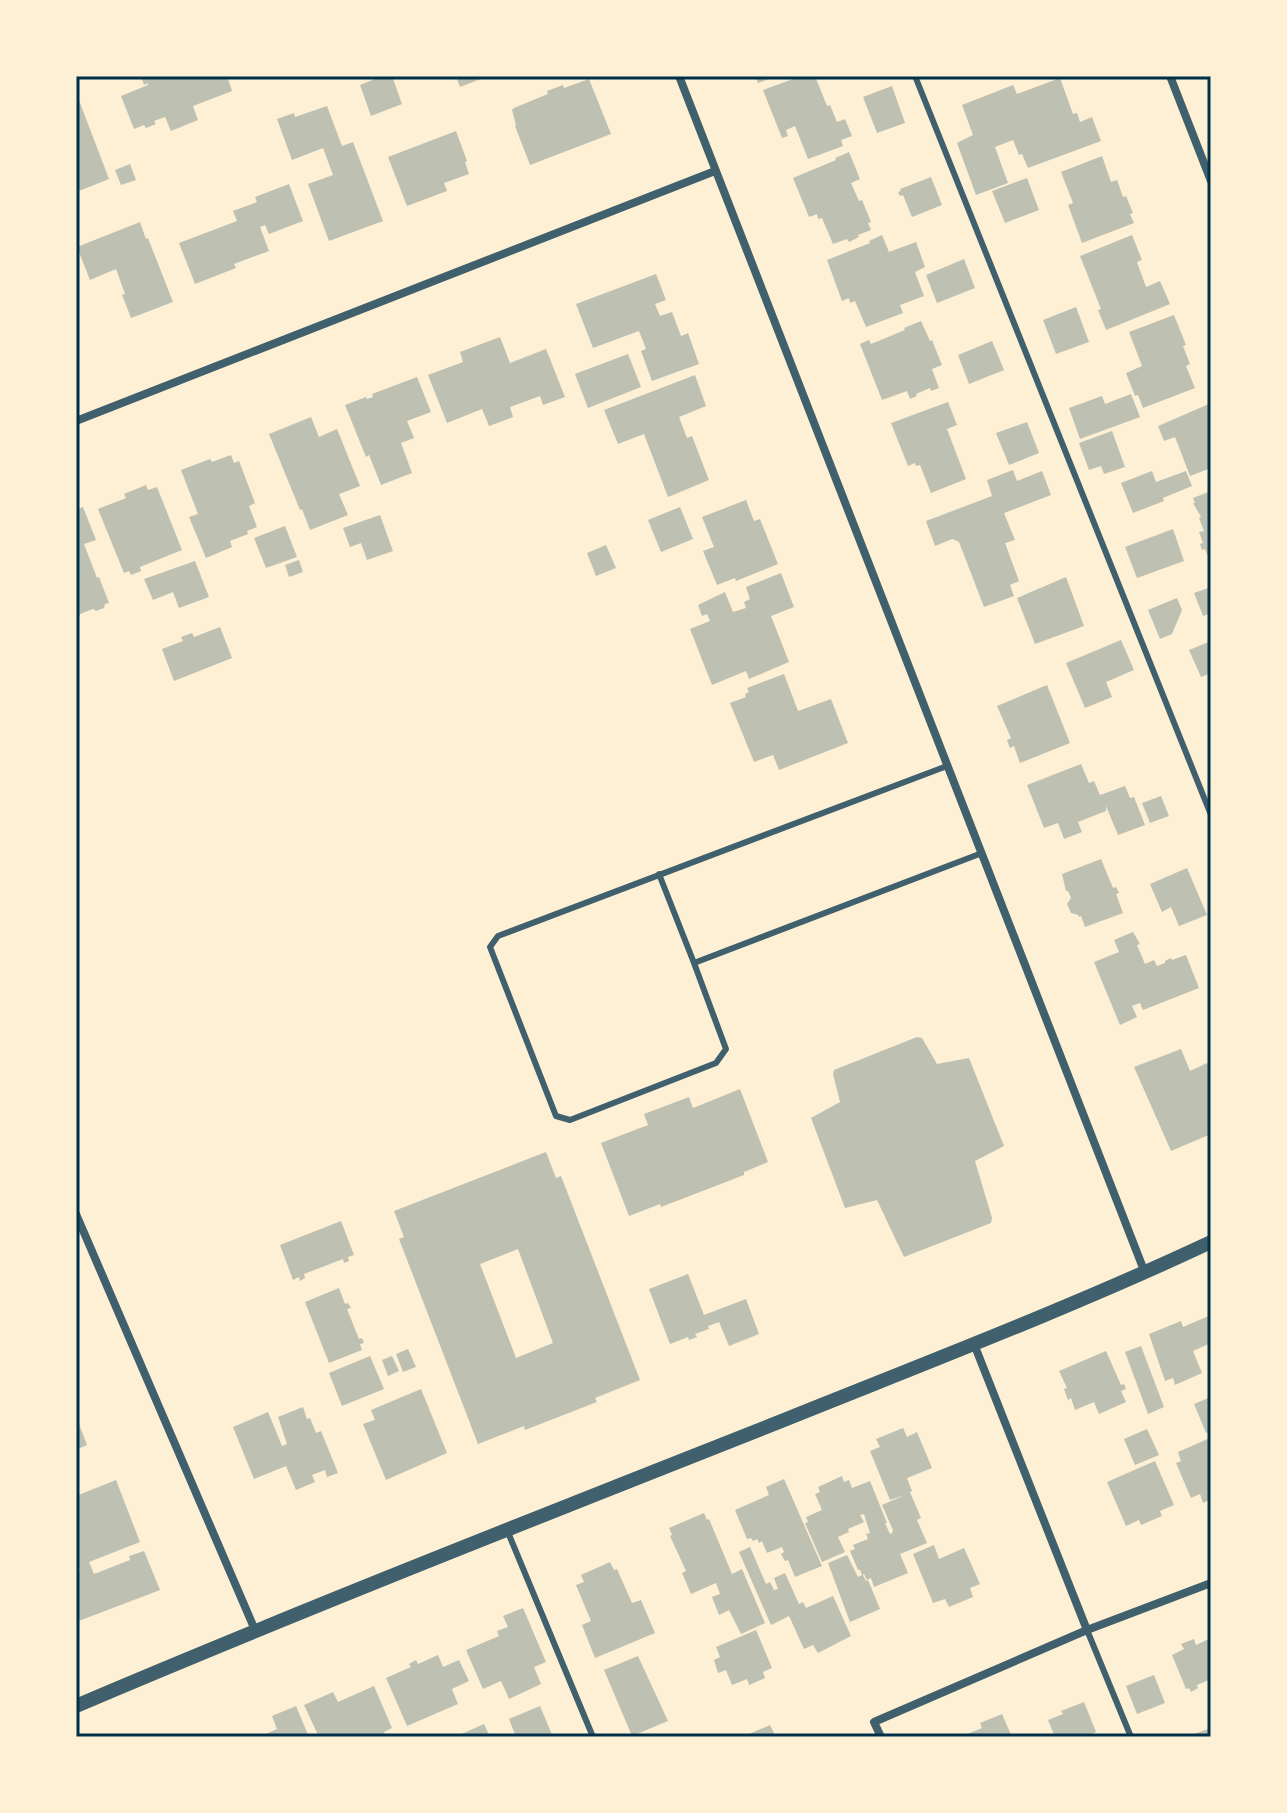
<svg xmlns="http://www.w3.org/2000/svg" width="1287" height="1813" viewBox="0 0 1287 1813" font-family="Karla,sans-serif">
<rect width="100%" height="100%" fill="#fdf0d5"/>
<!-- building -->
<path fill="#bec0b2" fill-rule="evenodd" d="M145 76H227L232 91 193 106 198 120 171 131 165 117 154 121 156 124 146 128 144 125 134 129 121 96 148 85V83L144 85 142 79 145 78Z
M373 76H392L402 104 371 116 360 85 375 79Z
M456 76H488L460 87Z
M755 76H776L758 83Z
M801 76H815L827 106 830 105 837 122 845 119 852 136 841 140 843 146 808 159 795 126 786 130 788 136 782 138 763 90Z
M1060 78 1073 114 1077 113 1080 122 1092 117 1101 141 1028 168 1022 154 1019 155 1013 140 995 147 1008 183 976 195 957 143 973 135 962 105 1013 85 1017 94Z
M589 79 611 134 530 165 515 126 516 125 512 110 514 108 548 94 547 91 563 85 564 88Z
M76 83 80 94 77 95 109 179 79 191 76 183Z
M892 86 905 123 877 133 863 97Z
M327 106 342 146 353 142 383 221 329 241 308 184 333 175 323 148 292 160 277 119 294 113 295 117Z
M456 131 467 161 465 162 469 174 444 183 447 191 407 206 388 157Z
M849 152 860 179 851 183 859 201 862 200 871 222 868 223 871 230 858 235 859 237 849 242 847 239 833 244 822 218 818 219 817 214 809 217 793 178 836 160 835 158Z
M1102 156 1111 182 1117 180 1123 197 1126 196 1133 213 1130 214 1134 223 1082 243 1068 205 1073 203 1061 172Z
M130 164 136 180 121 185 115 170Z
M931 177 942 205 912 217 903 195 900 196 898 192 901 191 900 189Z
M1027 178 1039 210 1005 223 992 191Z
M289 184 303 221 269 234 265 225 260 227 269 251 234 264 236 268 195 284 179 243 237 221 233 211 257 202 255 197Z
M140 222 146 239 148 238 173 302 131 318 122 295 125 294 116 269 90 280 77 247Z
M882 235 889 252 916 242 925 267 915 272 924 296 900 305 903 313 866 327 855 301 850 303 849 298 842 301 827 260 870 243 869 241Z
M1132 235 1142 260 1137 262 1146 287 1160 281 1170 304 1106 330 1098 310 1101 309 1080 256Z
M964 259 975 288 937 303 926 275Z
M656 274 666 300 655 304 660 316 672 312 681 336 688 333 699 364 652 381 641 351 646 349 639 331 593 348 576 304Z
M1076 307 1089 342 1056 354 1043 320Z
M1174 315 1186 345 1183 346 1190 364 1186 366 1195 388 1143 408 1138 395 1135 396 1126 373 1142 366 1129 332Z
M921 321 930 341 932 340 942 365 932 369 939 388 931 391 930 388 916 394 917 396 910 399 907 391 882 400 860 344 869 340 871 344 905 330 904 328Z
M500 337 510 363 546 349 565 397 543 405 540 396 510 407 513 417 489 426 482 409 447 423 428 375 463 362 460 352Z
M992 341 1004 370 969 384 958 355Z
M628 354 641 387 588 408 575 374Z
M695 375 706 406 679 417 687 438 692 436 709 480 668 497 644 434 618 444 604 410Z
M417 377 431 412 407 421 414 438 401 443 412 473 381 485 369 455 366 457 345 405 366 397 367 399 373 397 372 394Z
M1131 394 1140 417 1080 439 1069 408 1102 396 1105 404Z
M948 402 957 425 947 429 966 479 931 493 920 465 916 466 915 463 908 466 891 423Z
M1209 404 1211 411V468L1190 476 1175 437 1164 441 1158 426Z
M311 417 319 437 337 429 360 486 339 494 348 515 310 530 302 509 300 510 269 434Z
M1027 422 1039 453 1009 465 996 433Z
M1112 431 1125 467 1104 474 1101 466 1089 470 1079 443Z
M231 455 234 463 239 461 255 503 249 506 257 527 247 531 248 534 230 541 232 547 206 558 189 517 198 514 181 470 210 459 212 462Z
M1013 470 1017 481 1042 471 1051 495 1004 513 1015 540 1005 543 1019 581 1010 585 1014 596 984 607 959 542 952 539 935 546 926 521 992 496 987 480Z
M1152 471 1156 482 1186 471 1192 486 1163 498 1164 501 1133 513 1121 483Z
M146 485 148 490 157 487 182 550 140 567 141 571 131 575 129 571 124 573 98 509 126 498 124 494Z
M1211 491V564L1205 549 1202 550 1200 544 1203 543 1199 532 1204 531 1199 518 1201 517 1193 503H1195L1193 498Z
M746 500 754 521 760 519 778 564 736 581 735 578 717 585 703 551 714 547 702 517Z
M83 507 96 540 84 544 97 578 99 577 109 603 105 604 104 608 96 611 93 609 80 614 79 618 76 619V510Z
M680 507 693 539 661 552 648 520Z
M380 515 393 551 367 560 361 543 350 547 343 528Z
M285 526 297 557 266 568 254 538Z
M1173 529 1184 561 1137 578 1125 547Z
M606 545 616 568 596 576 587 553Z
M299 560 303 572 289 577 285 565Z
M195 561 209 597 179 608 173 592 153 600 144 579Z
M781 573 794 607 771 616 789 662 749 679 746 671 712 685 690 629 710 621 707 614 702 616 698 605 725 592 733 612 746 608 744 602 750 599 746 587Z
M1066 577 1084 626 1035 644 1017 598Z
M1211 587V613L1203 616 1194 593Z
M1177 598 1182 610 1172 634 1160 639 1148 610Z
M220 627 232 658 174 681 162 649 183 641 181 637 192 633 194 637Z
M1121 640 1134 670 1106 682 1112 697 1085 708 1066 663Z
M1211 641V673L1201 677 1189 650Z
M784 674 798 711 831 699 848 743 779 770 773 755 754 762 730 703 746 697 745 694 749 692 747 688Z
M1047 685 1070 743 1020 763 1014 746 1010 748 1007 740 1011 738 997 706Z
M1081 764 1089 783 1094 781 1100 795 1125 786 1130 798 1134 797 1145 825 1118 835 1106 806V811L1078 822 1082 832 1064 839 1058 823 1044 828 1027 785Z
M1161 796 1169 816 1150 823 1142 803Z
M1101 859 1113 888 1116 887 1119 893 1116 894 1123 913 1085 927 1081 916 1079 917 1078 915 1071 913 1067 904 1071 898 1068 891H1066L1062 874Z
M1187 868 1207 915 1179 926 1171 907 1162 912 1150 884Z
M1133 932 1140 944 1137 945 1145 964 1154 960 1157 966 1165 963V961L1171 958 1172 960 1186 955 1199 988 1143 1010 1140 1003 1132 1006 1137 1017 1120 1025 1094 962 1119 952 1114 940Z
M917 1037 922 1038 937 1064 969 1058 1004 1146 975 1161 992 1218 991 1223 904 1257 877 1200 845 1208 811 1118 840 1102 833 1074 834 1070Z
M1181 1049 1190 1071 1207 1063 1211 1072V1134L1171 1151 1134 1067Z
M740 1089 768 1162 744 1172V1175L661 1207 660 1204 629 1216 601 1143 648 1125 644 1114 689 1097 693 1108Z
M546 1152 556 1178 561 1176 640 1380 595 1398 597 1402 525 1430 524 1426 478 1444 399 1239 404 1237 394 1211ZM518 1249 553 1343 516 1358 480 1264Z
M341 1221 354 1255 348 1257 349 1261 344 1263 343 1259 304 1274 305 1278 300 1281 299 1277 293 1280 280 1245Z
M688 1274 704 1315 746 1299 759 1334 729 1346 719 1322 708 1326 709 1329 695 1334 697 1337 689 1340 688 1337 670 1344 649 1289Z
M339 1288 345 1304 348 1303 351 1308 347 1309 359 1339 362 1338 364 1343 360 1344 362 1350 329 1363 305 1302Z
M1211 1315V1343L1193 1351 1202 1373 1175 1385 1173 1378 1165 1381 1149 1334 1181 1321 1183 1327Z
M1141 1346 1164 1407 1148 1414 1125 1352Z
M408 1349 416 1367 403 1372 396 1354Z
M1106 1351 1121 1385 1124 1384 1126 1389 1121 1391 1126 1402 1099 1414 1094 1402 1075 1410 1071 1398 1068 1400 1064 1389 1067 1388 1059 1371Z
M370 1356 384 1389 342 1406 329 1373Z
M392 1356 399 1371 388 1376 382 1360Z
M421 1389 447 1453 386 1480 363 1424 375 1420 371 1410Z
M1211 1397V1431L1206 1433 1194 1404Z
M303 1407 307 1419 310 1418 316 1433 321 1431 338 1473 327 1477 325 1470 312 1475 315 1482 296 1490 286 1466 254 1479 233 1427 268 1412 282 1446 287 1444 278 1417Z
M76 1416 87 1445 76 1450Z
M903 1428 907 1437 917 1432 932 1468 907 1478 912 1491 910 1492 921 1518 917 1520 927 1543 900 1554 908 1573 874 1587 871 1578 867 1580 864 1574 863 1575 866 1581 868 1580 880 1609 850 1622 828 1563 847 1555 858 1577 862 1575 860 1570H858L850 1551 855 1549 853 1545 868 1539 866 1534 870 1533 864 1514 860 1515 864 1522 848 1529 849 1532 838 1537 845 1552 822 1562 805 1523 808 1522 806 1517 822 1510 815 1494 820 1492 818 1487 842 1476 844 1482 849 1480 852 1488 870 1481 887 1523H885L890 1534 892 1533 893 1530 882 1505 905 1495 890 1500 870 1451 880 1447 876 1439Z
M1147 1429 1159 1455 1135 1465 1124 1439Z
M1210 1438 1211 1499 1203 1503 1200 1494 1191 1498 1176 1463 1181 1461 1178 1452Z
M1155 1461 1174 1505 1160 1511 1162 1516 1141 1525 1139 1520 1126 1526 1107 1482Z
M784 1479 822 1566 795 1577 788 1560 785 1561 781 1554 784 1552 782 1547 767 1553 762 1541 759 1543 757 1539 753 1541 751 1538 747 1539 735 1510 769 1495 766 1487Z
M116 1480 140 1542 89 1562 94 1574 130 1560 129 1556 144 1551 160 1590 76 1622V1572L80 1570 78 1565 76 1566V1496Z
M704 1513 707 1520 709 1519 732 1574 742 1569 765 1623 741 1634 729 1610 719 1615 712 1597 720 1594 716 1583 691 1594 682 1573 686 1571 670 1536 672 1535 669 1528Z
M934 1545 939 1559 964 1548 980 1584 970 1588 973 1597 949 1607 945 1599 933 1603 913 1554Z
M750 1547 766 1584 770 1582 774 1590 778 1589 774 1578 785 1573 799 1604 803 1602 806 1608 833 1596 851 1636 818 1653 813 1645 804 1649 789 1616 771 1625 739 1552Z
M610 1562 614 1570 617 1569 632 1603 641 1600 655 1633 595 1658 582 1625 591 1621 576 1585 584 1582 581 1575Z
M523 1608 546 1662 534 1667 541 1684 509 1699 501 1681 483 1689 466 1650 499 1636 497 1631 508 1627 503 1616Z
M756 1630 772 1668 763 1672 765 1678 749 1685 747 1679 732 1685 726 1670 718 1673 714 1660 720 1657 716 1647Z
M1211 1638V1679L1197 1685 1198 1688 1191 1692 1189 1688 1186 1689 1172 1655 1184 1649 1181 1644 1194 1639 1196 1645Z
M438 1655 443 1667 459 1660 469 1681 452 1689 458 1704 407 1726 386 1678 411 1667 409 1664 416 1660 418 1664Z
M638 1656 668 1721 632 1736 604 1670Z
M1154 1675 1165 1703 1137 1714 1126 1686Z
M374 1686 392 1728 384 1732 385 1735 380 1737 376 1734 371 1737H319L304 1705 333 1692 338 1702Z
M1084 1702 1096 1732 1085 1737H1055L1048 1720 1063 1714 1061 1711Z
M296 1706 309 1737H259L277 1729 272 1716Z
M540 1706 553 1737H516L509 1719Z
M1002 1714 1012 1737H960L982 1728 980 1723Z
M484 1724 490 1737H455Z
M770 1725 776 1737H742Z
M1208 1729 1211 1737H1186Z"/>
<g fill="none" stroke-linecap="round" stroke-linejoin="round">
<!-- service -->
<path stroke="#3f606c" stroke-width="6" d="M915 76 1211 815
M947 766 498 936 490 947 556 1116 570 1120 716 1063 726 1049 694 963 982 853
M659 874 694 963
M507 1530 593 1737
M1087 1630 1131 1737"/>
<!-- minor -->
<path stroke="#3f606c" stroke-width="8" d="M679 76 1145 1273
M1170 76 1211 181
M76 421 715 171
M76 1214 255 1630
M974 1344 1087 1630
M881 1737 874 1722 1087 1630 1211 1583"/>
<!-- tertiary -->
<path stroke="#3f606c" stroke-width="14" d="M76 1706C309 1607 544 1515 779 1422 923 1364 1070 1308 1211 1242"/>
</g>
<!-- border -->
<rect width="1287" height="1813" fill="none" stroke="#fdf0d5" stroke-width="156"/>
<rect x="78" y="78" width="1131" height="1657" fill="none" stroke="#003049" stroke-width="3"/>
</svg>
